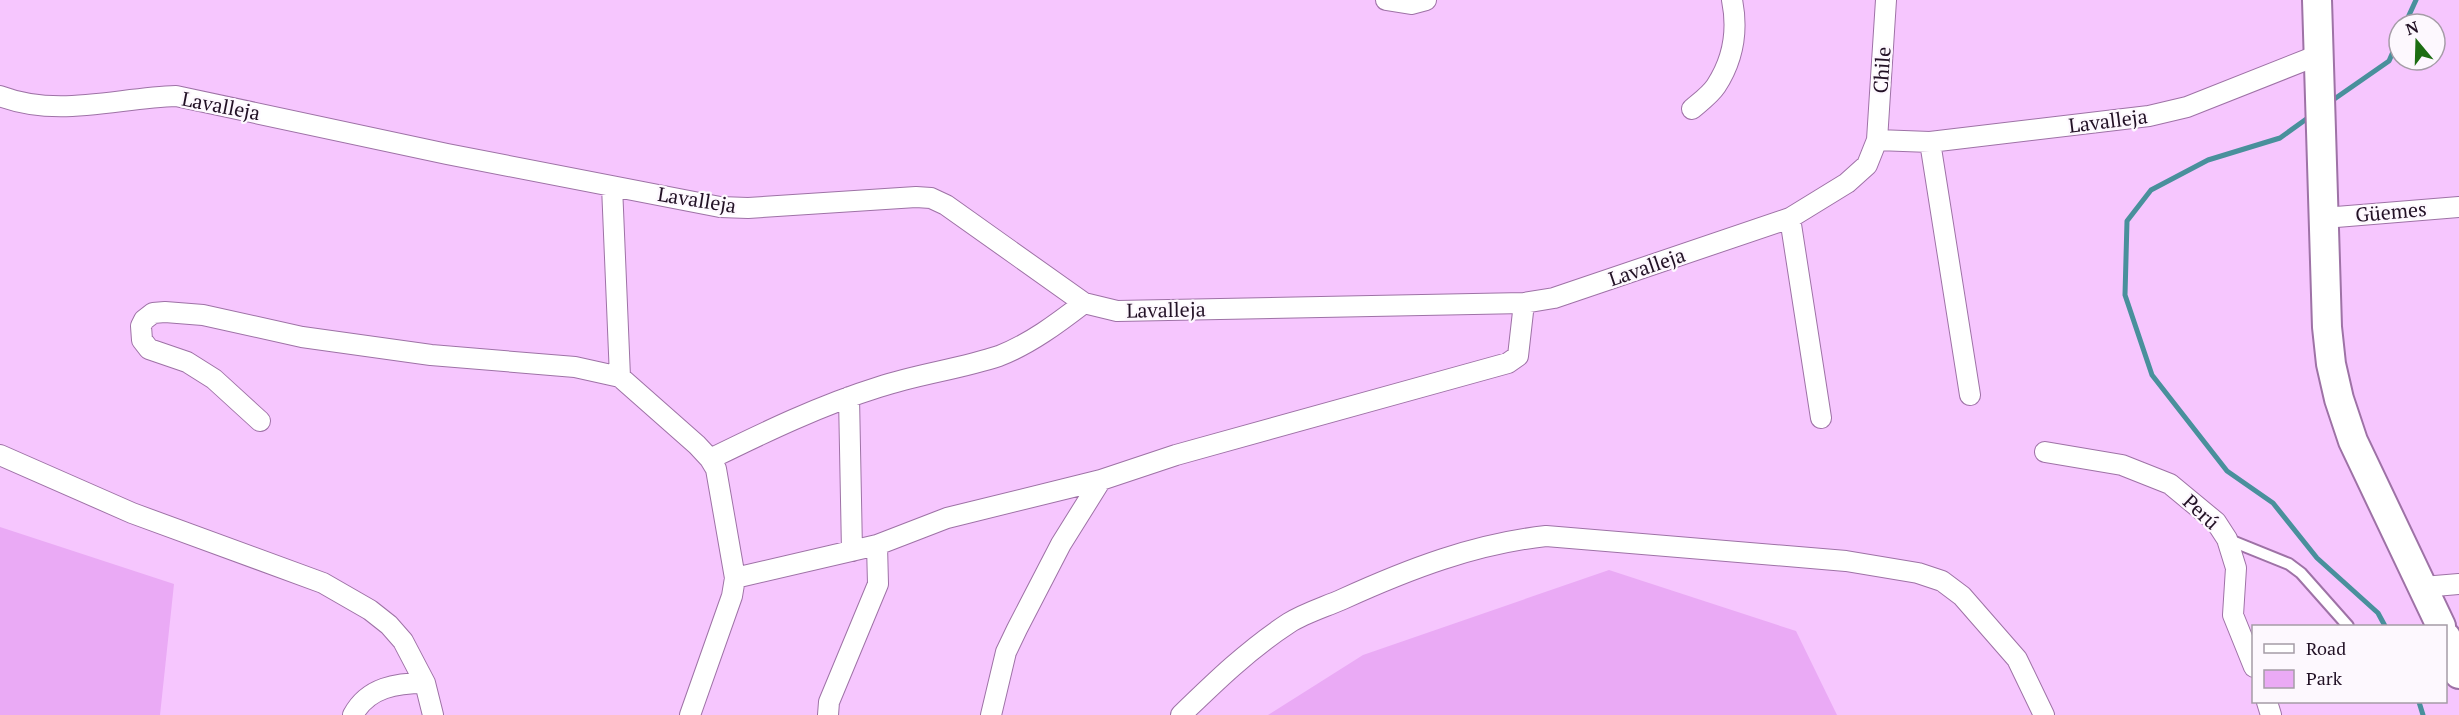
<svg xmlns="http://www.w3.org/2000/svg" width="2459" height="715" viewBox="0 0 2459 715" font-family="'PT Serif',serif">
<rect width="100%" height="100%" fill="#f6c6fe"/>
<!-- green -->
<path fill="#eaaaf5" d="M0 527 174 584 160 715H0Z
M1609 570 1796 631 1837 715H1268L1363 655Z"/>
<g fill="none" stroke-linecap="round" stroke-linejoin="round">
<!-- stream -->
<path stroke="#49909c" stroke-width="5" d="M2405 24 2416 0
M2330 102 2389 61 2399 38
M2312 115 2280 138 2208 160 2151 190 2127 221 2125 295 2152 375 2227 471 2273 503 2317 558 2378 613 2385 626
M2419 702 2423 715"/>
<!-- service casing -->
<g stroke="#9e72a6" stroke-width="14">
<path id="service" d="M2227 539 2289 564 2301 573 2348 626"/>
</g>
<!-- minor casing -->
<g stroke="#9e72a6" stroke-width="22">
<path id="minor" d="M1386 0 1411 4 1426 0
M0 96C58 118 116 98 176 96L447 154 720 207 748 208 916 197 931 198 946 205 1084 303 1117 311 1524 303 1554 298 1790 218 1847 183 1867 165 1877 140 1930 142 2149 116 2187 107 2321 54
M1692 109C1700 102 1710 95 1716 86 1733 60 1738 30 1732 0
M1877 140 1886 0
M1930 142 1970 395
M612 186 620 377 697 445 710 459
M1790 218 1821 418
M2324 218 2459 207
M849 397 852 551
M260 421 214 379 187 362 149 349 142 340 141 326 144 320 153 313 165 312 203 315 302 337 431 355 575 367 620 377
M2045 452 2122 465 2170 484 2216 522 2227 539 2236 568 2233 615 2254 667
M0 455 132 513 323 583 370 610 389 625 403 641 425 683 433 715
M735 578 877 545 947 518 1101 480 1176 455 1508 363 1518 356 1524 303
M2423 587 2459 584
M2267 702 2271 715
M353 715C368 687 397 683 425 683
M690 715 732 596 735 578 716 469 710 459C765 432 821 405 879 387 918 374 960 369 999 356 1030 344 1058 323 1084 303
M828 715 829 702 878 584 877 545
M991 715 1006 652 1017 629 1061 544 1101 480
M1181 715C1215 682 1249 649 1289 623 1305 613 1325 607 1343 599 1409 569 1474 544 1546 536L1846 561 1918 573 1942 581 1962 596 2017 659 2044 715"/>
</g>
<!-- secondary casing -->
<g stroke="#9e72a6" stroke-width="32">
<path id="secondary" d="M2317 0 2327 327 2331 364 2339 399 2353 441 2441 626
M2446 637 2459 674"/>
</g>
<!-- service -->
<use href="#service" stroke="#fff" stroke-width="10"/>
<!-- minor -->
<use href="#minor" stroke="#fff" stroke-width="20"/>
<!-- secondary -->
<use href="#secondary" stroke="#fff" stroke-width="28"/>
</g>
<g text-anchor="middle" stroke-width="4.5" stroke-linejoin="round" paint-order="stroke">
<!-- street labels -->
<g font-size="20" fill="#221125" stroke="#fdf8fe">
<text transform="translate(1882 70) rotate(-86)" y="7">Chile</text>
<text transform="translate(221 106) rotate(11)" y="7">Lavalleja</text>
<text transform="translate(2108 121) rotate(-7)" y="7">Lavalleja</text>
<text transform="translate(697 200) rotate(9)" y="7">Lavalleja</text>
<text transform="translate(2391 212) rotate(-5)" y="7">Güemes</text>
<text transform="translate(1647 267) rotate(-19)" y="7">Lavalleja</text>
<text transform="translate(1166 310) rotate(-1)" y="7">Lavalleja</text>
<text transform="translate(2201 512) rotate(43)" y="7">Perú</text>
</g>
</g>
<!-- legend -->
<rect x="2252" y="625" width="195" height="78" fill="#fdf8fe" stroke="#a59ca7" stroke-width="1.5"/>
<rect x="2264" y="644" width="30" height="9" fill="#ffffff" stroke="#a59ca7" stroke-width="1.5"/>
<text x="2306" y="655" font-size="18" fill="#221125">Road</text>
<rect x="2264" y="670" width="30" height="18" fill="#eaaaf5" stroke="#a59ca7" stroke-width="1.5"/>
<text x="2306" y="685" font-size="18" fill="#221125">Park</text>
<!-- north arrow -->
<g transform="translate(2417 42) rotate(341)"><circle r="28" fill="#fdf8fe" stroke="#a59ca7" stroke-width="1.5"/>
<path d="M0-4.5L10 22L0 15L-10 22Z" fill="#1c6d12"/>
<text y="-9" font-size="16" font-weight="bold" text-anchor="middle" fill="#221125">N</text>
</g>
</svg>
